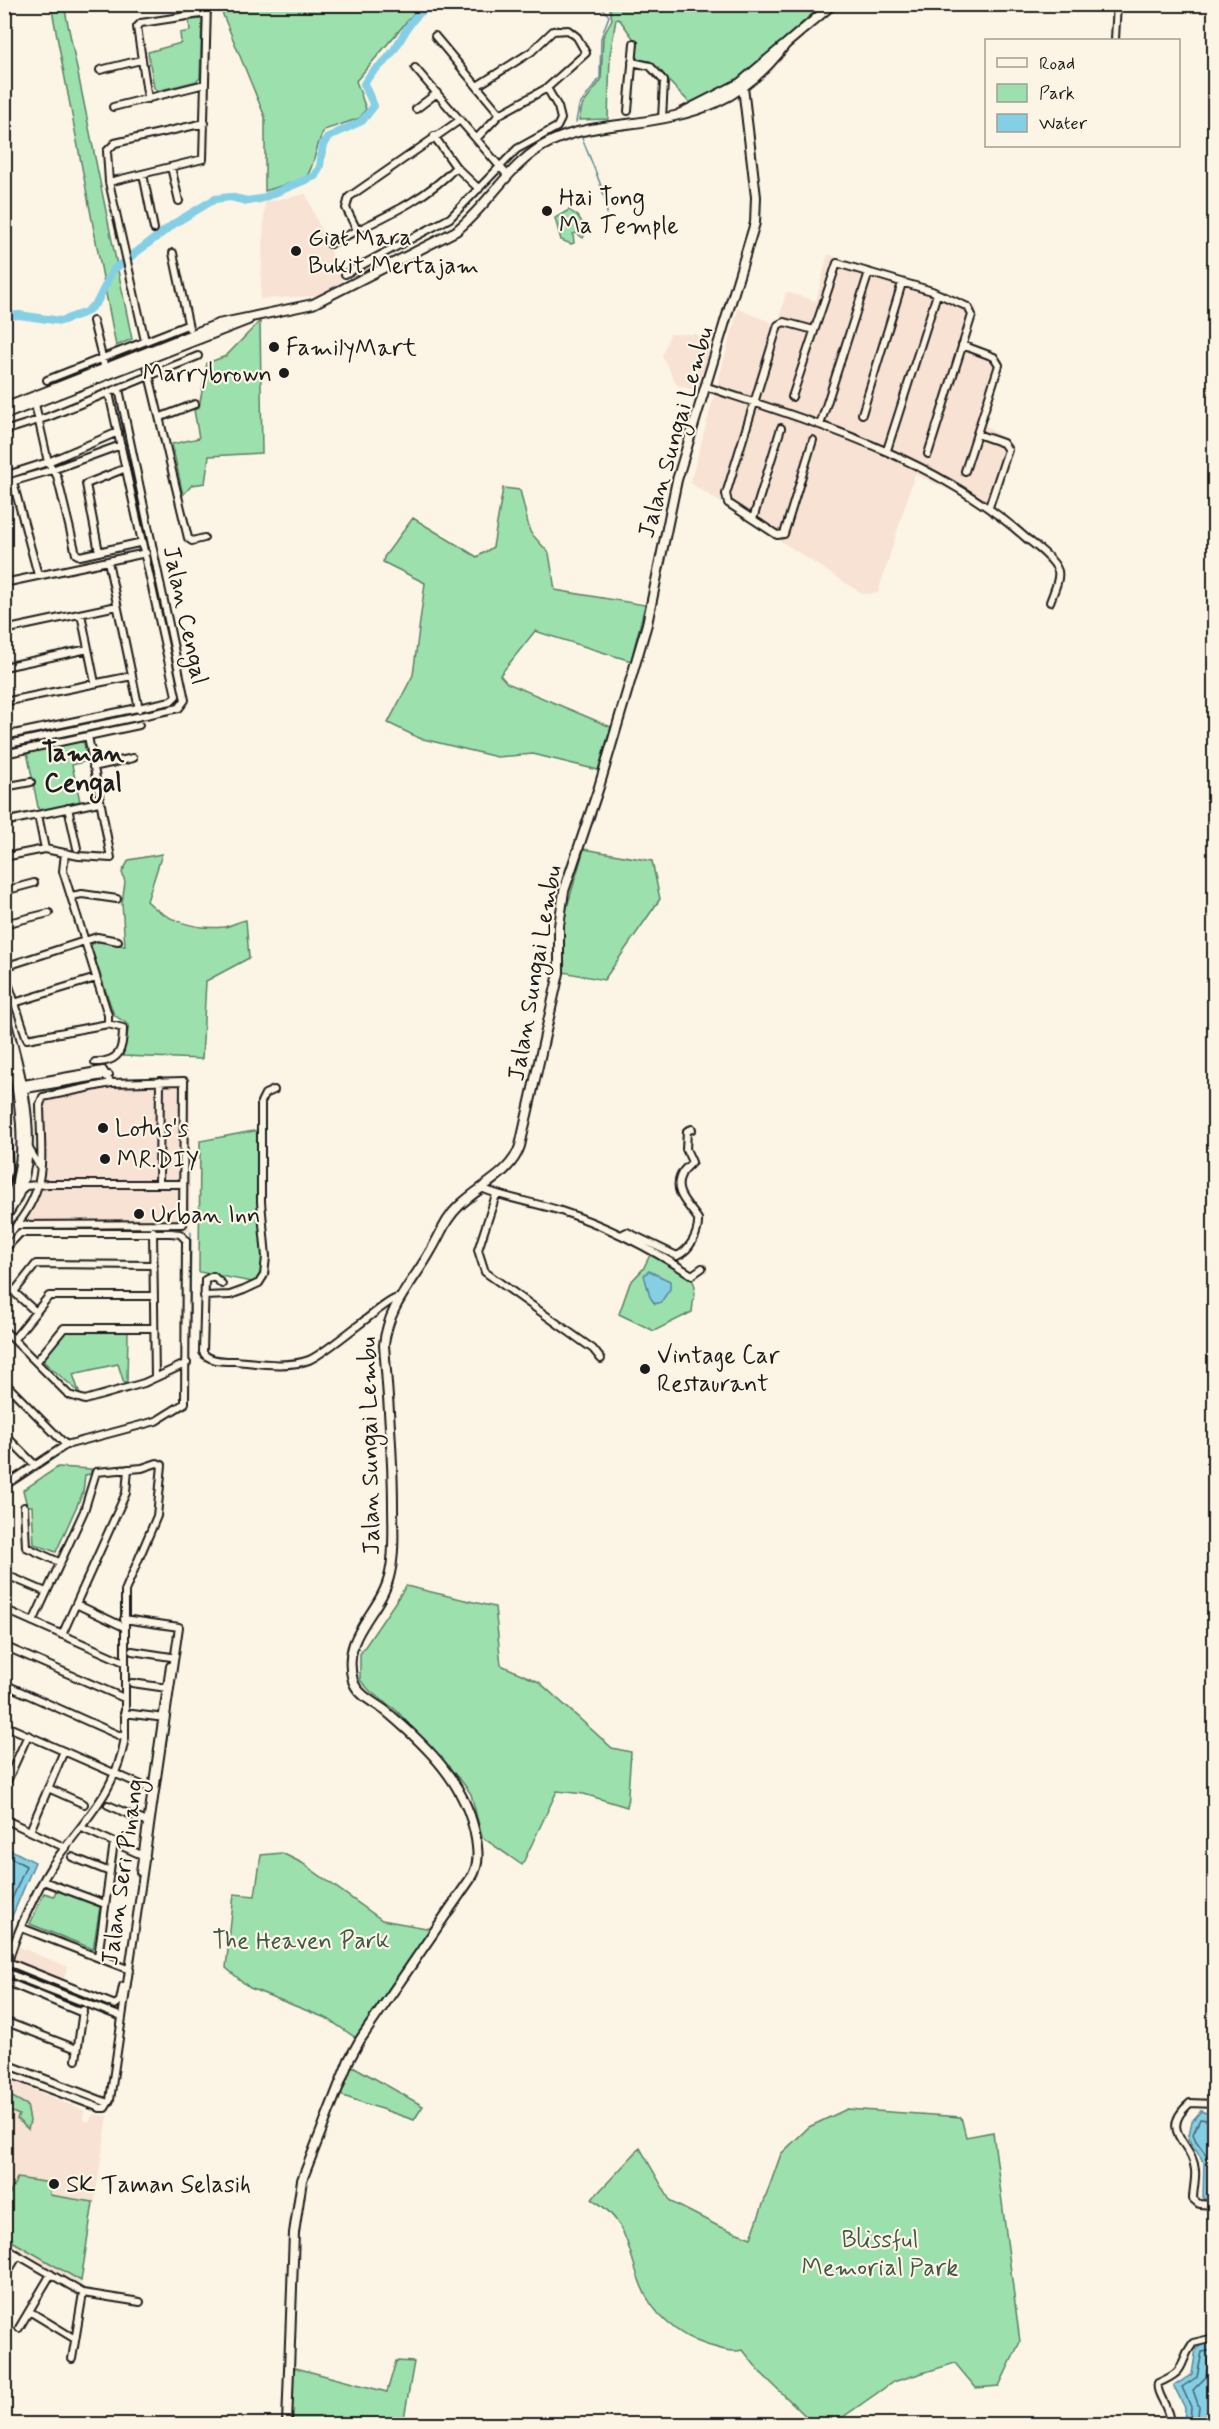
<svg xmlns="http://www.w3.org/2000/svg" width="1219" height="2429" viewBox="0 0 1219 2429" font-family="Mynerve,sans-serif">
<rect width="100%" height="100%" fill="#fcf5e5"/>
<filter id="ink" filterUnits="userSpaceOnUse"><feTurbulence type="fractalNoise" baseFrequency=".0167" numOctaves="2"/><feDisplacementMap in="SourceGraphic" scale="12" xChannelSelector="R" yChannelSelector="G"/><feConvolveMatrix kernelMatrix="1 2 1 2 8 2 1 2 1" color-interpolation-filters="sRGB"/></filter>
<g filter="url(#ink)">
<!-- built -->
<path fill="#f8e2d4" d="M306 194 343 282 315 296 260 299 265 202Z
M828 254 977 308 969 342 1004 360 984 425 1012 444 992 511 915 474 878 593 863 594 690 483 738 309 778 325 786 292 816 301Z
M670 334H696L712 353 700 392 677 385 662 356Z
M190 1077V1231L8 1228 28 1204 36 1177V1099L42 1093 103 1079Z
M19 1947 68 1967 60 1987 11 1967Z
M4 2077 85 2111 82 2119 89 2122 93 2114 108 2116 81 2287 5 2240Z"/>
<!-- green -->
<path fill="#9ce1ad" stroke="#5c7e64" stroke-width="1.5" d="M51 5H64L132 339 116 346Z
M405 5 414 13 356 81 366 109 360 118 324 130C315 146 316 163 306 178L265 191V117L219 5Z
M609 5H822L741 78 690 103 649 61 633 59 638 45 620 20 616 19 610 56 608 119 579 120 582 106 601 80 603 37 612 19Z
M202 19 200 78 197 81 157 91 154 88 148 52 181 43 180 33 190 31 189 20Z
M569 210 578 216 587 230 583 238 576 233 573 234 574 243 571 244 561 240 555 218Z
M260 321 262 453 209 456 205 483 192 485 183 495 172 444 199 438 194 410 199 408 207 363 226 356Z
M503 488 520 490 530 532 549 553 555 590 645 605 631 661 535 631 500 675 507 683 611 727 598 770 533 754 497 757 419 738 388 723 413 675 425 583 383 562 384 557 413 518 477 557 493 547Z
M79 741 84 743 87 761 72 765 80 801 39 812 27 752Z
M584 849 652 861 660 899 604 980 563 972 564 917Z
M162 854 147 901C166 921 196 930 224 927 231 926 239 921 246 920L249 958 206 981 202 1059 123 1056 129 1025 114 1015 90 945 101 941 125 946 122 903 125 882 122 872 129 860Z
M259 1130 263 1284 199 1272 200 1141Z
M651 1253 692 1279 695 1286 692 1312 654 1331 619 1314 630 1283 643 1269Z
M66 1331H128L127 1382 124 1383 118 1364 73 1374 79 1392 44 1362 45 1357Z
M58 1467 91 1469V1474L85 1475 83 1492 56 1552 34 1544 32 1506H27L23 1490Z
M406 1586 495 1607 501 1665 539 1682 612 1748 631 1752 627 1807 584 1794 557 1791 522 1865 482 1837 471 1794 463 1783 396 1710 371 1692 360 1680V1654Z
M282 1853 302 1863 382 1920 432 1929 356 2038 328 2019 250 1988 226 1968 234 1894 255 1896 261 1855Z
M56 1890 100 1907 93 1949 30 1924 44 1893 54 1896Z
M351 2065 423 2106 414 2120 340 2095Z
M5 2093 27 2105 30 2121 28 2129 17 2119 19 2115 5 2109Z
M847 2109 961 2117 966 2137 993 2132 1020 2342 999 2386 976 2388 955 2363 893 2382 833 2424H814L760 2372 743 2350C730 2353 721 2349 707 2345 678 2336 652 2314 641 2285 627 2249 629 2221 592 2199L640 2148 671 2202 718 2226 751 2238 781 2154 809 2127Z
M17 2178 51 2183 50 2195 93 2202 81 2281 5 2237V2204Z
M396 2361 414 2362 403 2424H291L292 2367 387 2392Z"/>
<!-- water -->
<path fill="#85cfe5" stroke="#5b8795" stroke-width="1.5" d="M649 1271 670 1281V1289L661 1302 655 1304 650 1297 644 1275Z
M5 1847 35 1862 5 1933Z
M1201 2111 1214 2116 1213 2201 1203 2199 1204 2162 1188 2139 1192 2121Z
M1203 2344H1214V2424H1184L1185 2408 1174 2386 1192 2374 1196 2349Z"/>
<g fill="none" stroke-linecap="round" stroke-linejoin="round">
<!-- shore -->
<path stroke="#46646c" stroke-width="1.5" d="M4 1854 26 1866 4 1918
M1214 2121 1200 2119 1193 2134 1196 2141 1210 2160 1208 2193 1214 2195
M1190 2424 1191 2407 1182 2387 1197 2377 1202 2352 1214 2350
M1197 2424 1199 2407 1193 2390 1206 2377 1208 2359 1214 2357"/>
<!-- stream -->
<path stroke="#5b8795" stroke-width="1.5" d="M576 122 579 106 600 78 601 38 609 16 603 9 604 4
M581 135C589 158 607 193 607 214
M189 1360 191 1232
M160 1421 188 1407 189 1365
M63 1450 119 1434"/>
<!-- river -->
<path stroke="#85cfe5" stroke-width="8" d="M4 316 19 315 61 321 86 312 97 302 113 270 175 223 215 199 230 197 247 201 260 199 315 176 320 166 323 145 328 137 362 121 374 106 364 84C372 70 376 70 386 60 404 42 407 14 435 4"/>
<!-- minor casing -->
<g stroke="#1c1c1c" stroke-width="10">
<path id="minor" d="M435 36 500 114
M1115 39 1117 4
M632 62 650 66 664 81 662 119
M415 68 508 176
M100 70 141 60
M148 99 137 27 141 23 207 13
M113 107 205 84
M416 109 437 93
M628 111 634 43
M434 136 456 167 479 189
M476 139 500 114 547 88 586 53 577 37 568 30 553 31 531 52 477 86
M171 167 179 201
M143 174 154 229
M109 182 203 159 207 4
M357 230 346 208 349 197 460 120
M330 244C374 221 422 203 456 167
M173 253 189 328
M345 274 450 218 517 149 557 127 561 119 558 107 547 88
M93 321 105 369
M145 341 109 182 107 151 115 143 205 123
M962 345 994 357 999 365 965 471
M145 358 188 538 192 541 204 538
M47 380 187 325
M707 387C819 424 936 458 1026 538 1036 546 1054 559 1058 571 1060 580 1053 593 1050 602
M792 397 837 263 932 291 968 307 972 315 928 454
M35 404 48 462 57 476 76 554 80 556 143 542
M862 414 902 283
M161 417 195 404
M820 425 869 272
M4 431 48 417 198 356
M977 434 1003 443 1008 450 989 507
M813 440 784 534 777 535 728 503 726 494 778 325 784 322 814 330
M887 450 937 294
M4 476 48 462 118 432
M13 482 38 575
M4 484 52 470 121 445
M753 519 781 428
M99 552 86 484 126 468
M108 561 139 709
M4 583 146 553
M81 614 95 683
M4 630 117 606
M4 667 88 649
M4 702 132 676
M4 736 171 701 176 696 109 393
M4 745 179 708 185 700 119 389
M4 754 139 725
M93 767 133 758
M4 787 31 782
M68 808 77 848
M38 815 45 849
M4 822 99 802
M65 853 63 871 108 1015V1024
M4 857 45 849 79 856 111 858 88 736
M4 891 34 883
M71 896 82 894 117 899
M4 924 49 913
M4 967 97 937 118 941
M4 971 27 1039 108 1024 123 1028C123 1050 120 1062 95 1062
M4 1006 96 978
M18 1085 103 1070 111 1083
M20 1090 109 1075
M4 1099 9 1169 4 1186
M28 1147 40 1167
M159 1184 160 1081
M481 1188C507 1199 534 1202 561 1211 608 1226 650 1248 692 1275L702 1268
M21 1190 26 1186 48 1184H183
M496 1195 478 1250 485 1272 593 1349 601 1359
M153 1231 155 1378
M623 1234 627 1232 677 1256C690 1250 699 1233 698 1219 689 1205 671 1192 682 1173 684 1169 689 1166 692 1162L686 1149 687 1131 692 1129
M4 1240C50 1190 41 1167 40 1104L43 1097 111 1083 184 1081 183 1224 18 1225
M4 1250 20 1233H171L180 1234 186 1240 185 1403 156 1421 66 1445
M4 1283 36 1312
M222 1284 213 1276 205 1280 203 1352C208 1362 226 1361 236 1361 258 1363 288 1368 309 1360 328 1353 389 1297 398 1298
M14 1292 36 1264 154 1265
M204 1296 230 1295 244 1290 259 1283 264 1275 266 1257 261 1202V1102L265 1094 274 1090
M4 1330 69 1395 85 1400 144 1383 187 1363
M14 1339 49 1296H154
M37 1361 64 1328H154
M4 1382 66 1445 4 1486
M4 1434 35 1465
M24 1507 26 1547 59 1562
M4 1574 46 1592
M76 1604 124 1627
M4 1609 124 1662
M62 1635 126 1493 128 1469
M4 1646 124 1698
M132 1651 171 1657
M132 1683 167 1688
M4 1684 125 1738
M124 1713 165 1718
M4 1725 155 1791
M4 1788 28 1735
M48 1788 84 1804
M108 1805 147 1822
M4 1819 66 1848
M82 1828 146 1857
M30 1831 64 1751
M72 1857 110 1872
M140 1872 170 1666
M43 1881 105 1904
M22 1928 130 1970
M98 1957 114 1842
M8 1962 115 2005 120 2001 123 1986
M5 1972 122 2017
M5 1981 83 2013
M4 1999C6 1988 5 1974 8 1963 14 1938 37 1889 51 1867 82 1821 115 1796 125 1738V1591L157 1516 162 1465 157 1463 142 1468 96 1472 84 1511 33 1622
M4 2021 77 2049
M4 2045 6 2022
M76 2060 83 2010
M4 2063 108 2103
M4 2072 100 2108H105L110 2100 179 1627 124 1619
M1214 2104 1190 2103C1157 2132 1193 2142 1195 2170 1196 2179 1193 2190 1193 2199L1199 2204 1214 2205
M4 2247 83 2293 140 2302
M4 2278 18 2255
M29 2311 75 2339
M19 2328 51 2274
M72 2359 83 2293
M1170 2424C1170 2406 1155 2394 1158 2383 1189 2370 1177 2365 1193 2343L1214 2338"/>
</g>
<!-- major casing -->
<g stroke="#1c1c1c" stroke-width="12">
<path id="major" d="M679 114 740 83 833 4
M4 408 218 324 313 304 456 231C490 204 511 160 552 141 576 130 601 127 627 124 696 115 741 103 785 45
M4 415 248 320
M4 1014C21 1071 48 1167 4 1218
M4 1034C18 1080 35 1167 4 1208
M287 2424 294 2233 302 2180 349 2060 360 2040 473 1875C479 1863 478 1852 476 1839 467 1784 427 1746 387 1712 376 1703 358 1696 353 1681 340 1633 382 1614 390 1573 395 1551 393 1527 393 1505 393 1451 388 1398 384 1345 388 1306 412 1284 430 1252 440 1236 445 1219 459 1206 479 1186 511 1174 520 1146L559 973V926L564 891 599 787 647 624 677 480 755 223 756 197 743 87 740 83"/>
</g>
<!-- minor -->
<use href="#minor" stroke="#fcf5e5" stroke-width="6"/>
<!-- major -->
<use href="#major" stroke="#fcf5e5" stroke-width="8"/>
</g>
</g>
<!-- markers -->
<g fill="#1c1c1c" stroke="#fcf5e5" stroke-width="2">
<circle cx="547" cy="211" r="6"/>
<circle cx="296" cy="251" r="6"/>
<circle cx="274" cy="347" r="6"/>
<circle cx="284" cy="373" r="6"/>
<circle cx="103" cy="1128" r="6"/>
<circle cx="105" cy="1159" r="6"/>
<circle cx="139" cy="1214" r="6"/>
<circle cx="645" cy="1369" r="6"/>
<circle cx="54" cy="2184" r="6"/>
</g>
<g text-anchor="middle" stroke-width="4.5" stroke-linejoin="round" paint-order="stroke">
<!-- poi labels -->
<g font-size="24" fill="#1c1c1c" stroke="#fcf5e5" text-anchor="start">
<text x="559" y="205">Hai Tong<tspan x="559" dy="28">Ma Temple</tspan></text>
<text x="308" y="245">Giat Mara<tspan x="308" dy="28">Bukit Mertajam</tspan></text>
<text x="286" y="355">FamilyMart</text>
<text x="272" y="381" text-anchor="end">Marrybrown</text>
<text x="115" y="1136">Lotus's</text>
<text x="117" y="1167">MR.DIY</text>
<text x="151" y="1222">Urban Inn</text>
<text x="657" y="1363">Vintage Car<tspan x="657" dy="28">Restaurant</tspan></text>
<text x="66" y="2192">SK Taman Selasih</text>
</g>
<!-- street labels -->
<g font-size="24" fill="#1c1c1c" stroke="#fcf5e5">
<text transform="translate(675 432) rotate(-74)" y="8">Jalan Sungai Lembu</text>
<text transform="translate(186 615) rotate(78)" y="8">Jalan Cengal</text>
<text transform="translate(534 973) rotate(-80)" y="8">Jalan Sungai Lembu</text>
<text transform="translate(369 1446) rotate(-91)" y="8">Jalan Sungai Lembu</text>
<text transform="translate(122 1872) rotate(-82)" y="8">Jalan Seri Pinang</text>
</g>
<!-- park labels -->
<g font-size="24" fill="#425748" stroke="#fcf5e5">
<text x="301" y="1948">The Heaven Park</text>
<text x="880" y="2247">Blissful<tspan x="880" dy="28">Memorial Park</tspan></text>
</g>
<!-- neighbourhood labels -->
<g font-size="26" font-weight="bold" fill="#1c1c1c" stroke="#fcf5e5">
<text x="83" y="761">Taman<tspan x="83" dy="30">Cengal</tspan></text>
</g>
</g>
<!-- margin -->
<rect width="1219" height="2429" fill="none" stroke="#fcf5e5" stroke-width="24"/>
<rect x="12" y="12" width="1195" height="2405" fill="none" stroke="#1c1c1c" stroke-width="2" filter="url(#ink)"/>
<!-- legend -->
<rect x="985" y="39" width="195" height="108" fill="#fcf5e5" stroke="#a29e95" stroke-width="1.5"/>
<rect x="997" y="58" width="30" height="9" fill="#fcf5e5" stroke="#a29e95" stroke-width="1.5"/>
<text x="1039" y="69" font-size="18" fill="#1c1c1c">Road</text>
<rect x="997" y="84" width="30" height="18" fill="#9ce1ad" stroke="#a29e95" stroke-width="1.5"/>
<text x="1039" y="99" font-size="18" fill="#1c1c1c">Park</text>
<rect x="997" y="114" width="30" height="18" fill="#85cfe5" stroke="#a29e95" stroke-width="1.5"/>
<text x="1039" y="129" font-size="18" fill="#1c1c1c">Water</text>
</svg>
